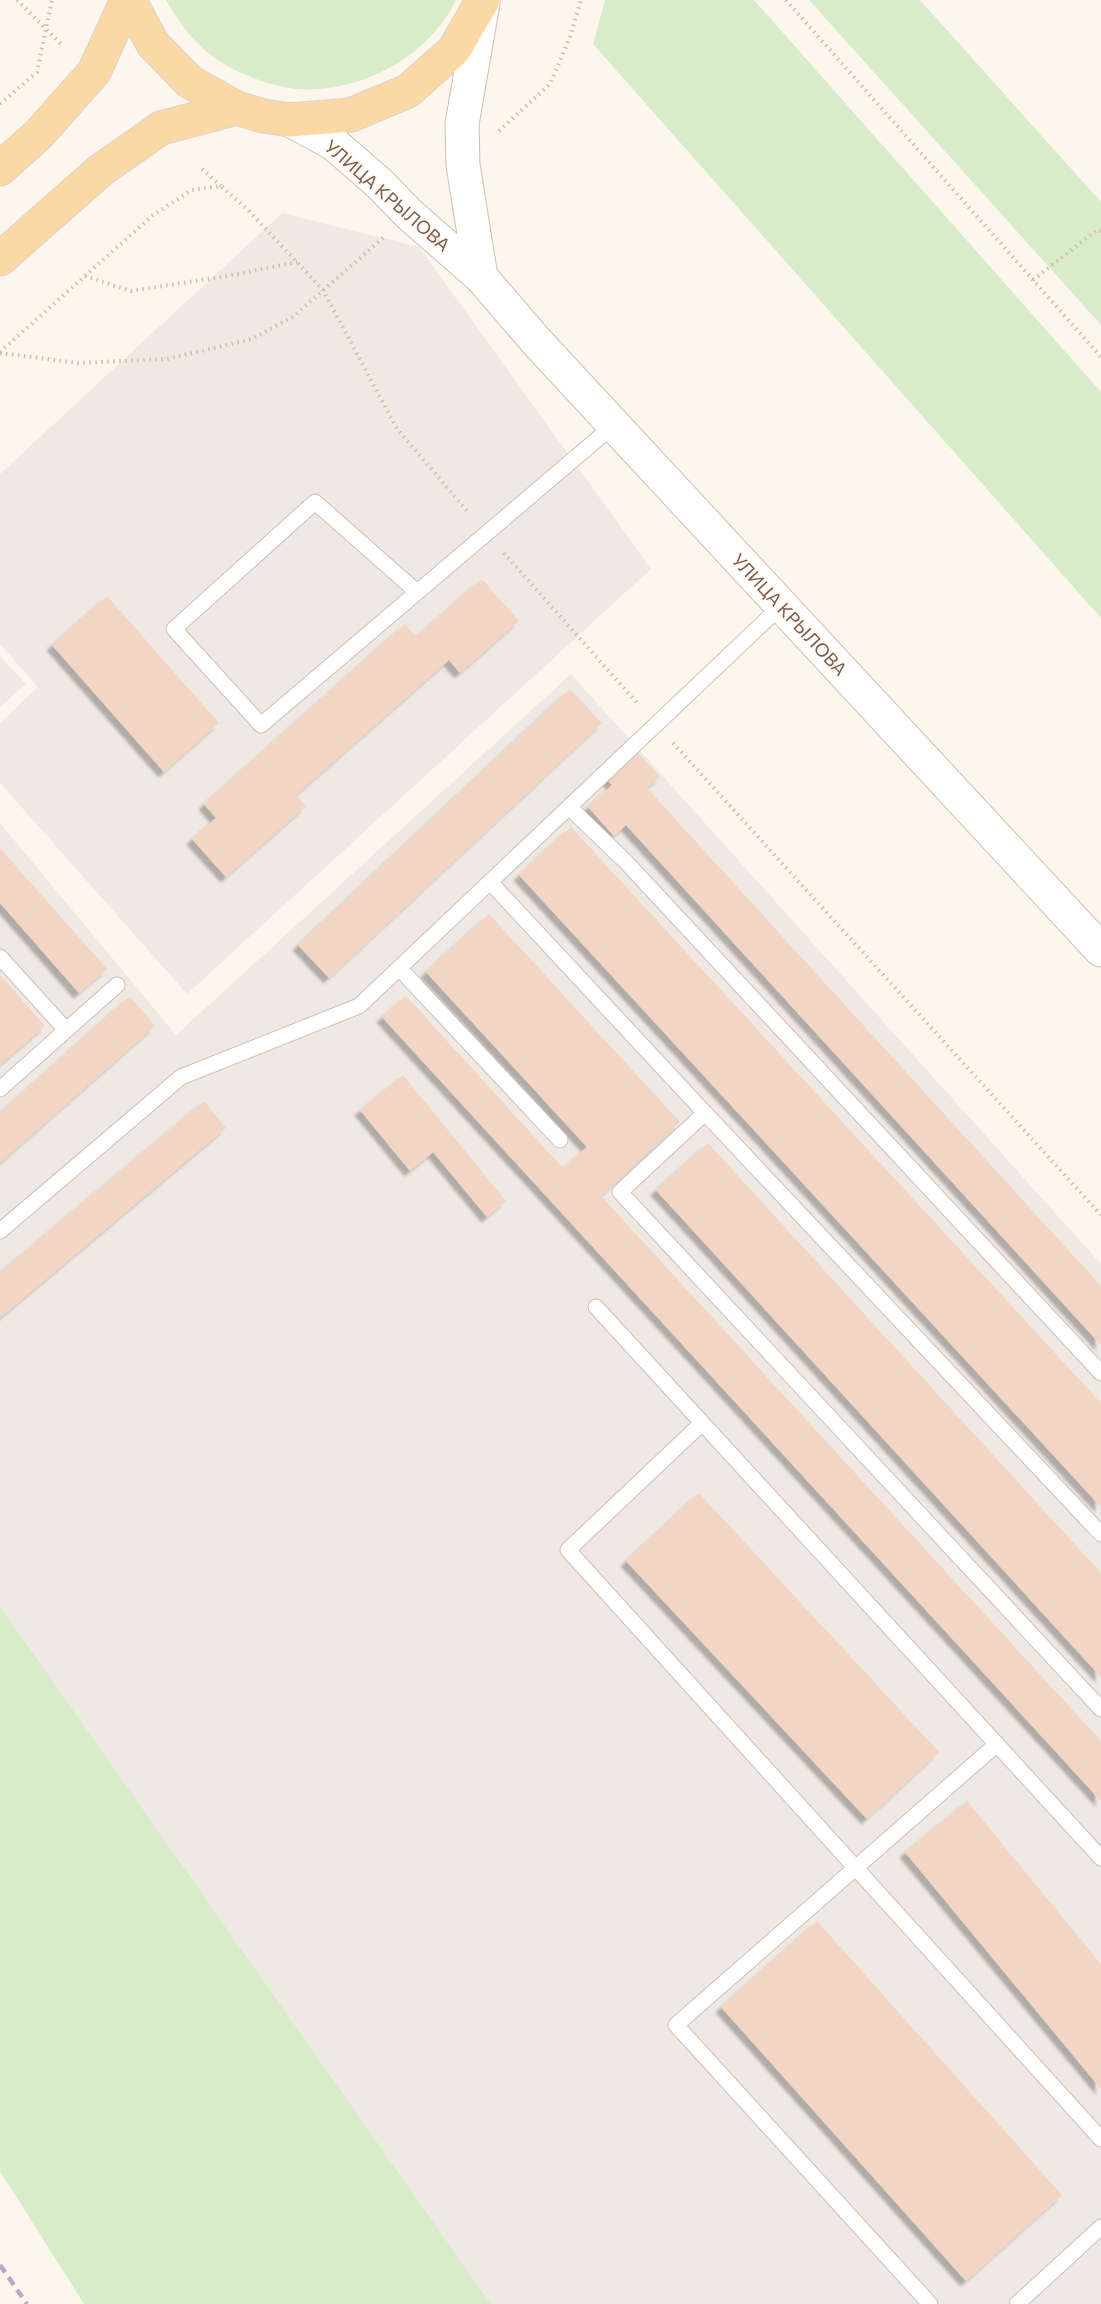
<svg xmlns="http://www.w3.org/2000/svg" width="1101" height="2304" viewBox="0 0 1101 2304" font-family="Commissioner,sans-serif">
<defs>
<filter id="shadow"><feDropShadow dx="-5.5" dy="5.5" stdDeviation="1.5" flood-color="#0004"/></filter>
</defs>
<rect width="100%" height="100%" fill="#fdf6ec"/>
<!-- industrial -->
<path fill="#efe9e4" d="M282 213 419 247 651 569 187 994 0 783V723L38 687 0 644V474Z
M0 656 26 684 0 707Z
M571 674 1101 1264V2304H491L0 1606V823L176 1035Z"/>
<!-- green -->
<path fill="#d8ecc9" d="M166 0H456C428 58 360 93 297 89 269 86 239 74 216 59 194 44 179 22 166 0Z
M605 0H754L1101 392V618L593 44Z
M809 0H920L1101 202V325Z
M0 1606 491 2304H84L0 2171Z"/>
<!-- building -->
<path fill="#f3d5c3" filter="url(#shadow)" d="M482 579 519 621 460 673 449 660 296 795 306 806 226 877 192 839 216 818 204 804 405 624 416 637Z
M107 596 219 723 164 772 52 645Z
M570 689 602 723 329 978 298 945Z
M635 750 660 777 647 788 1101 1286V1345L626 825 614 836 588 807 612 785 605 777Z
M571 827 1101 1403V1507L519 875Z
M0 848 107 969 79 993 0 903Z
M489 914 680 1122 601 1196 1101 1741V1801L382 1017 406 996 563 1168 587 1147 426 972Z
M0 975 45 1026 0 1065Z
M130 996 155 1026 0 1163V1113Z
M403 1075 506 1201 487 1217 433 1152 410 1171 360 1110Z
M204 1101 226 1128 0 1318V1272Z
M708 1143 1101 1573V1677L656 1190Z
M699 1493 939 1752 867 1819 626 1561Z
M967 1801 1101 1964V2089L905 1852Z
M817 1921 1062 2195 966 2281 721 2007Z"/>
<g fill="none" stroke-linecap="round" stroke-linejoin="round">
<!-- service casing -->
<g stroke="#d1beb0" stroke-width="17">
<path id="service" d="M417 592 315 502 174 629 261 725 614 425
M569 807 626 862 1101 1373
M490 882 705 1113 620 1192 1101 1709
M0 957 66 1030
M399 968 560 1140
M0 1089 117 985
M705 1113 1101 1534
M0 1231 181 1077 359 1006 781 606
M596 1307 1101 1858
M702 1423 568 1550 1101 2139
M930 2304 676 2025 997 1744
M1017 2304 1101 2227"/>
</g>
<!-- tertiary casing -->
<g stroke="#d1beb0" stroke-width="35">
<path id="tertiary" d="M290 120 334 144 380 184 409 214 481 277 537 342 1101 950
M481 277 463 165 462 124 483 3"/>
</g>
<!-- primary casing -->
<g stroke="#dad1cd" stroke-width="35">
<path id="primary" d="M129 0 153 44 190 82 237 108 263 116 290 120 351 115 408 91 454 50 483 0
M0 169 39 134 94 72 127 0
M0 259 101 170 161 128 237 108"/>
</g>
<!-- path -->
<path stroke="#d9b8a5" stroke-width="4" stroke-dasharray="1.5 4.5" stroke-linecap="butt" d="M17 0 61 44
M786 0 1101 357
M0 104 37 72 52 0
M499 131 550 84 569 40 581 0
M202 169 221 186
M85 276 131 291 233 275 297 262
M1033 280 1097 230 1101 231
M0 352 153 215 192 190 221 186 248 210 323 290 397 429 469 513
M0 353 78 363 167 359 252 339 294 316 384 237
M504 553 638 704
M673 743 1101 1215"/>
<!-- service -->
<use href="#service" stroke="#fff" stroke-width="15"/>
<!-- tertiary -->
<use href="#tertiary" stroke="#fff" stroke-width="33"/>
<!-- primary -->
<use href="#primary" stroke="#fbd9a5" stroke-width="33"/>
<!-- rail -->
<path stroke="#b9a8c9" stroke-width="4.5" stroke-dasharray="9 6" stroke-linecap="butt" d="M0 2265 27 2304"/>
</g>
<g text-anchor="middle" stroke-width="4.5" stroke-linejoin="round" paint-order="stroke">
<!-- street labels -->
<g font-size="18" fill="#7a5c4d" stroke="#fffaf3">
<text transform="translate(387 196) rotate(41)" y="6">УЛИЦА КРЫЛОВА</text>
<text transform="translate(789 615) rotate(47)" y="6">УЛИЦА КРЫЛОВА</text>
</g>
</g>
</svg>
